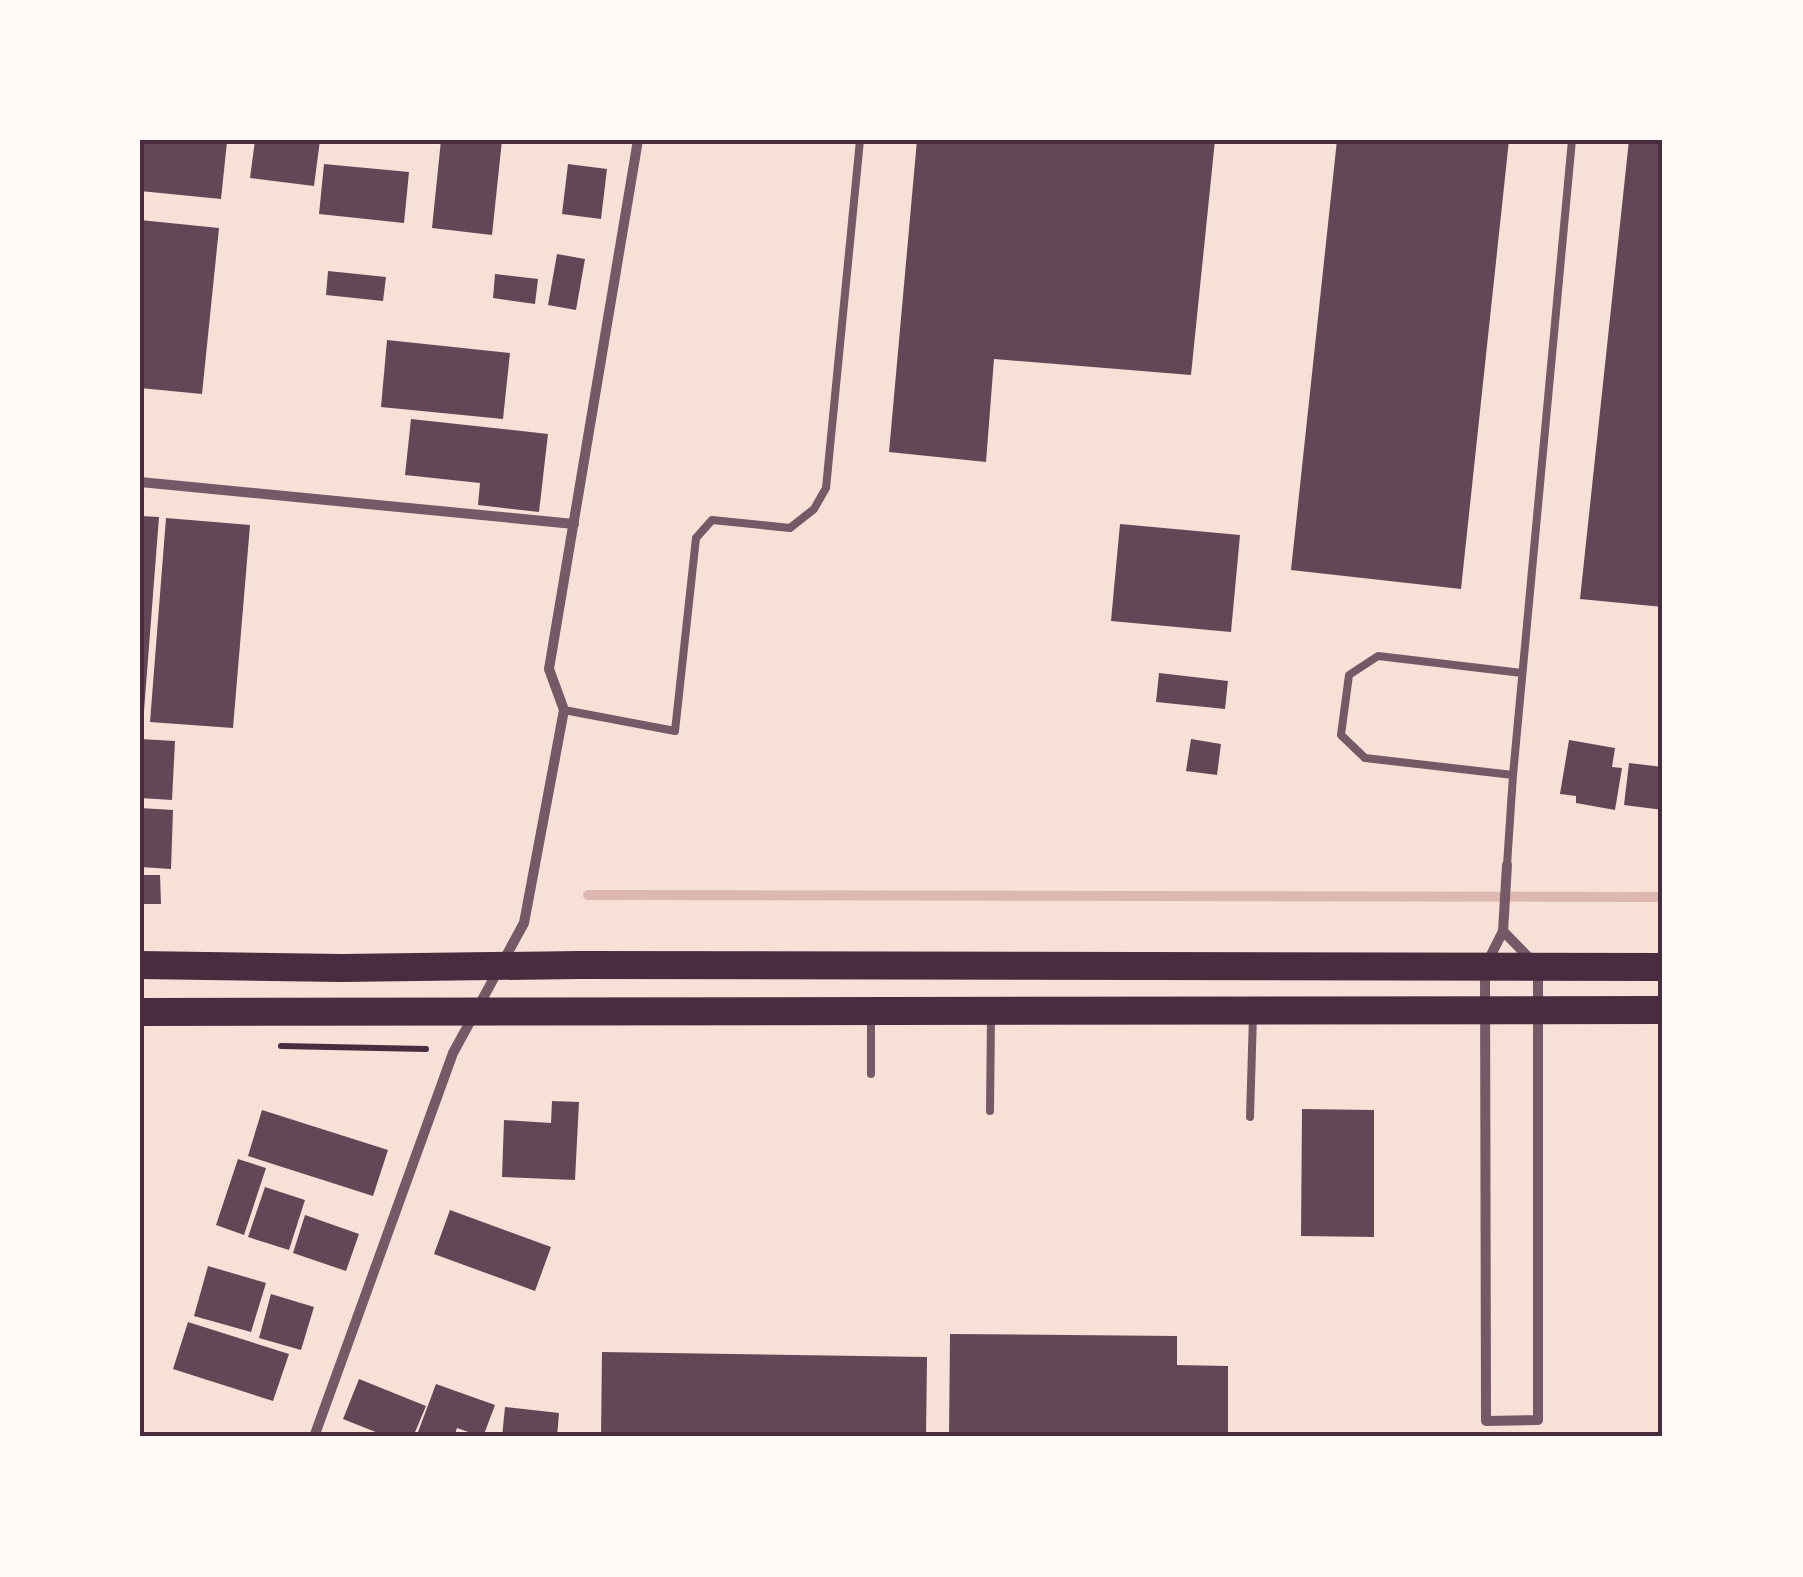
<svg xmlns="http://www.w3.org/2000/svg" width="1803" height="1577" viewBox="0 0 1803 1577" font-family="Montserrat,sans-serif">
<rect width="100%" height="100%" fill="#f7e1d7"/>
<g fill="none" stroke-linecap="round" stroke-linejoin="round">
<!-- stream -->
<path stroke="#dcb8b0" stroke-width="10" d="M588 895 1663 897"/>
</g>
<!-- building -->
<path fill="#644757" d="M141 140 227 142 221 199 140 191Z
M255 140H320L314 186 250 178Z
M441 140H502L492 235 432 228Z
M917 140H1215L1191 375 994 359 986 462 889 452Z
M1337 140H1509L1461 589 1291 570Z
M1629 140H1663V607L1580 599Z
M324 164 409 172 404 223 319 214Z
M568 164 607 169 601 219 562 214Z
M140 220 219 228 202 394 140 388Z
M557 254 585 259 576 310 548 305Z
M328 271 386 277 383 301 326 295Z
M495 274 538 279 535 304 493 298Z
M387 340 510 353 503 419 381 407Z
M411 419 548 434 539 512 478 505 480 483 405 475Z
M140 516 159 517 143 724H140Z
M166 518 250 525 233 728 150 722Z
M1120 524 1240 535 1231 632 1111 621Z
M1159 673 1228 681 1225 709 1156 702Z
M140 739 175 741 172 800 140 798Z
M1191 739 1221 744 1217 775 1186 771Z
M1569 740 1615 748 1612 767 1622 768 1615 810 1576 803V796L1560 794Z
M1629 763 1663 767V810L1624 805Z
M140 808 173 810 171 869 140 867Z
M140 875H160L161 904H140Z
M552 1101 579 1102 575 1180 502 1177 504 1120 551 1123Z
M1302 1109 1374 1110V1237L1301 1236Z
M262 1110 388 1150 373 1196 248 1156Z
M238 1159 266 1168 244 1235 216 1225Z
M265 1187 305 1200 289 1250 248 1237Z
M450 1210 551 1247 535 1291 434 1254Z
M305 1215 359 1234 346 1271 293 1253Z
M208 1266 266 1283 251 1332 194 1316Z
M271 1294 314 1307 301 1350 259 1338Z
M188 1322 289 1354 273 1401 173 1369Z
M950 1334 1177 1336V1365L1228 1366V1437H949Z
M602 1352 927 1357 926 1437H601Z
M359 1379 426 1406 413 1437H388L343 1419Z
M436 1384 495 1405 483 1437 457 1428 454 1437H432L418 1432Z
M505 1407 559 1413 557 1437H502Z"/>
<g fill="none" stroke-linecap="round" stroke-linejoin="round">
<!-- path -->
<path stroke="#4a2c40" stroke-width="6" d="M281 1046 426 1049"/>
<!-- service -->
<path stroke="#755966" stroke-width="8" d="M564 710 675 731 696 538 712 520 790 528 814 509 826 488 860 140
M1513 775 1365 758 1341 735 1349 675 1378 656 1522 673
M1507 865 1513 775 1572 140
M871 1019V1074
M990 1111 991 1016
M1250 1117 1253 1015"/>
<!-- minor -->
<path stroke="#755966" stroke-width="10" d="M140 482 574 524
M1503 931 1538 967V1420L1486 1421 1485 967 1503 931 1507 865
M314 1437 453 1053 524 923 564 710 549 669 638 140"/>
<!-- trunk -->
<path stroke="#4a2c40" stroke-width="28" d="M140 965 342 968 579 965 1663 967
M140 1012 1663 1010"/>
</g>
<!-- border -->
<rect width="1803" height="1577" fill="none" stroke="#fffaf5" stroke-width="285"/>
<rect x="142" y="142" width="1518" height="1292" fill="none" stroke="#4a2c40" stroke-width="4"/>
</svg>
